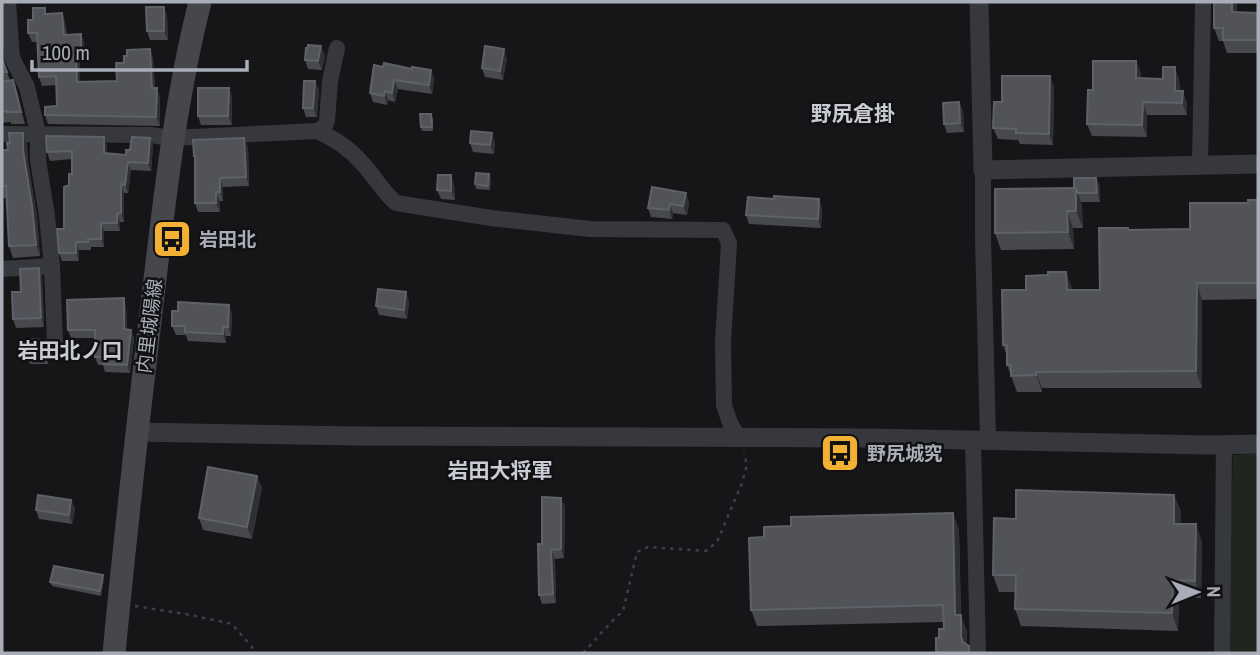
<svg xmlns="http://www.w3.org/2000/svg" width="1260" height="655" viewBox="0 0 1260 655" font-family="'Archivo Narrow','Noto Sans JP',sans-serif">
<rect width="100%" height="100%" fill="#161618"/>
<!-- green -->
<path fill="#1e261f" d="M1258 453V653H1226L1233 455Z"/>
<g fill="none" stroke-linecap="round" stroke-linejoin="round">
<!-- path -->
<path stroke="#3d3f44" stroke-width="2.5" stroke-dasharray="3.5 5" stroke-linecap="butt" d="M135 606 191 615 232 624 257 653
M583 653 614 619 623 611 637 552 648 547 706 551 717 542 742 483 747 465 744 453"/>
<!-- minor -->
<path stroke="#37383d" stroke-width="16" d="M8 2 12 58 27 87 38 133V160L47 216 52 266 55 345
M317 131 324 127 327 121 330 81 337 48
M2 134 150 135 172 138 317 131C334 138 350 149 363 164 375 177 383 192 396 203L491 218 590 229 723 230 729 243 723 342 724 405 730 423 738 437
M1200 165 1203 2
M983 170V237L988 441
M2 269 52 266
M973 440 978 653
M1222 653 1224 445"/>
<!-- tertiary -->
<path stroke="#37383d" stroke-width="19" d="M979 2 983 170 1258 164
M137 432 356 436 867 438 1208 445 1258 444"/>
<!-- secondary -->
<path stroke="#45474d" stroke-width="23" d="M114 653C126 528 140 404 155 279 166 186 177 93 200 2"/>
</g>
<!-- wall -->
<path fill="#47494d" d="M1237 5V13H1258V53H1227L1223 41H1219L1214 28Z
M164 7 167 16 168 40H150L147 31Z
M62 13 65 22 67 35 81 34 84 43 85 61H80V82L117 81 124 63 153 58 155 88 160 97V126L48 124 45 115 57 106 56 85 42 86 39 77 37 42H32L28 33 33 20 47 14Z
M325 55 322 70 308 69 305 60Z
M507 58 503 80 485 77 482 68Z
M2 59 7 72 10 80 2 82Z
M1136 61 1141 74V78L1179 79 1180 91H1183L1187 104V115H1147V137L1092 136 1087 124 1093 90Z
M383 67 431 70 434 79 432 94 398 89 395 102 388 100 387 105 373 102 370 93Z
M315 81 319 90 317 117H306L303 108Z
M1054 87 1053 145 1020 144 1018 140 998 139 993 128Z
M229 88 232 97V125H201L198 116Z
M17 92 25 124H11V122L2 123V99Z
M959 102 963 111 964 132 947 133 944 124Z
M431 114 433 119V131H422L421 127Z
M23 133 27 145 28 162 37 217 40 256 13 258 9 246 6 198H2V150H8L10 143Z
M150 138 153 146 151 171 131 170 128 193H124V222H120V231H104V247H91V250H79V261H62L59 253 64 229 72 174V159L50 161 47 152 107 145V153L126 155 130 150Z
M495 142 494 154 473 152 470 143Z
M248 147 249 186 223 187V201H220V212H198L195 203V160L194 156Z
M489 174 491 179 490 190 476 189 475 184Z
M1096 178 1100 187V202H1081L1083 228H1073L1074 249 1001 250 995 233 1074 188Z
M454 184 455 200 441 199 437 190Z
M652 187 689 202 687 215 673 213 672 219 651 217 648 208Z
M1258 200V299L1202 300V388H1042V392H1017L1007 365V356L1003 345 1026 290 1048 275 1072 288V290H1100L1129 230 1190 229 1248 203Z
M822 208 821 228 749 224 746 215Z
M39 268 42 277 44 327 16 328 13 319Z
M409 301 407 319 379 315 376 306Z
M126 306 127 329 131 330 134 338 130 373 105 372 103 365H98L95 357V338H71L68 330Z
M232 314 231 336H226V343L188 341 186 335H176L172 326Z
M45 343 48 352V364H30L27 355Z
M262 487 252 539 203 530 199 518Z
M1174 495 1181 512 1180 524 1202 541 1201 598 1179 597 1178 631 1021 626 1015 609V592H999L993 575 1016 519Z
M561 498 565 507 564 558 555 559 556 603 542 604 539 595 542 544Z
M71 500 75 509 72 524 39 519 36 510Z
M953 513 959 530 961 616 967 632V645L971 653H937L939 638 944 629 943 622 757 626 751 610 791 526Z
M103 575 104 579 101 596 52 586 50 582Z"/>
<!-- shaded-wall -->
<path fill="#2f3033" d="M1232 2H1236L1237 5V26L1232 12Z
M164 7 167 16 168 40 164 31Z
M62 13 65 22 67 44 64 35Z
M81 34 84 43 85 61 81 52Z
M321 46 325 55 322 70 318 61Z
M150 49 153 58 156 97 152 88Z
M504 49 507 58 503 80 500 71Z
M76 52 80 61V91L77 82Z
M1136 61 1141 74V90L1136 78Z
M1175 67 1179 79 1180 104 1175 91Z
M431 70 434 79 432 94 429 85Z
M1050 76 1054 87 1053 145 1049 134Z
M13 80 17 92 25 124 21 112Z
M394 80 398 89 395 102 392 93Z
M315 81 319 90 317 117 313 108Z
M157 88 160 97V126L156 117Z
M229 88 232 97V125L228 116Z
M385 91 388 100 387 105 384 96Z
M1183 91 1187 104V115L1182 103Z
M959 102 963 111 964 132 960 123Z
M1143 102 1147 115V137L1142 125Z
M23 133 27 145 28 162 37 217 40 256 36 245 23 150Z
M492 133 495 142 494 154 490 145Z
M104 137 107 145V161L104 153Z
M150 138 153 146 151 171 148 163Z
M244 138 248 147 249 186 246 177Z
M128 162 131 170 128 193 125 185Z
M489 174 491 179 490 190 488 186Z
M451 175 454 184 455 200 451 191Z
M220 178 223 187V201L220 192Z
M1096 178 1100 187V202L1097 193Z
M121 184 124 193V222L121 213Z
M1076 188 1082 205 1083 228 1076 211Z
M216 192 220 201V212L216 203Z
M686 193 689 202 687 215 683 206Z
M819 199 822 208 821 228 818 219Z
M670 204 673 213 672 219 669 210Z
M1067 211 1073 228 1074 249 1068 232Z
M117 214 120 222V231L117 223Z
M101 223 104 231V247L101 239Z
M76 242 79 250V261L76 253Z
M39 268 42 277 44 327 41 318Z
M1066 272 1072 288V306L1067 290Z
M1197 283 1202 300V388L1196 371Z
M406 292 409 301 407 319 404 310Z
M124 298 126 306 127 337 124 329Z
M229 305 232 314 231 336 228 327Z
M223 327 226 336V343L223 334Z
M131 330 134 338 130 373 127 365Z
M45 343 48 352V364L44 355Z
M1036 372 1042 388V392L1036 375Z
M257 476 262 487 252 539 247 527Z
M1174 495 1181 512 1180 541 1174 524Z
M561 498 565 507 564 558 561 549Z
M71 500 75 509 72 524 69 515Z
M953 513 959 530 961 616 967 632V653L955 615Z
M1196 524 1202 541 1201 598 1195 581Z
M551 550 555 559 556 603 553 594Z
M103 575 104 579 101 596 100 591Z
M1173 580 1179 597 1178 631 1172 613Z"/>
<!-- building -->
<path fill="#525359" stroke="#5f6168" stroke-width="2" d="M1214 2H1232V12L1258 13V40H1223V28H1214Z
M146 7H164V31H147Z
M33 8H45V14L62 13 64 35 81 34V52H76L77 82 117 81 116 63H124V56H127V50L150 49 152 88H157L156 117 45 115V107L57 106 56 76 39 77 37 33H28V20H33Z
M308 45 321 46 318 61 305 60 306 48H308Z
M485 46 504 49 500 71 482 68Z
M2 59 7 72H2Z
M1093 61H1136V78L1163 79V67H1175V91H1183L1182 103 1143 102 1142 125 1087 124 1088 90H1093Z
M384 63 412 69V67L431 70 429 85 394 80 392 93 385 91 384 96 370 93 374 65 383 67Z
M1002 76H1050L1049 134 1016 133V129L993 128 994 102H1002Z
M13 80 21 112H7V111H2V82Z
M304 81H315L313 108H303Z
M198 88H229L228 116H198Z
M959 102 960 123 944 124 943 103Z
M420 114H431L432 127H421Z
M471 131 492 133 490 145 470 143Z
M9 133H23V150L32 206 36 245 9 246 6 186H2V150H8L7 143H10Z
M46 136 104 137V153L126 155V150H130L132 137 150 138 148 163 128 162 125 185 121 184V213L117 214V223H101V239H88V242H76V253H59L57 229H64V187L69 185V174H72V151L47 152Z
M244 138 246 177 220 178V192H216V203H195V156H194L193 140Z
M476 173 489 174 488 186 475 184Z
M438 175H451V191L437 190Z
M1074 178H1096L1097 193H1078L1076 188H1074Z
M652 187 686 193 683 206 670 204 669 210 648 208Z
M1076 188V211H1067L1068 232 995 233V189Z
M774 196 819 199 818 219 746 215 748 197 774 199Z
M1248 200H1258V283H1197L1196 371 1036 372V375L1011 376V365H1007V345H1003L1002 290H1026V276L1048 275V272H1066L1067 290H1100L1099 228H1128V230L1190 229V203H1248Z
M39 268 41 318 13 319 12 292H21L20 269Z
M378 289 406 292 404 310 376 306Z
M124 298V329L131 330 127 365 103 364 102 357H95V330H68L67 300Z
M178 302 229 305 228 327H223V334L185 332V326H172V311H178Z
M27 339 42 340 45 343 44 355H27Z
M208 467 257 476 247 527 199 518Z
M1016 490 1174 495V524H1196L1195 581 1173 580 1172 613 1015 609 1016 575H993L994 518 1016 519Z
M38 495 71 500 69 515 36 510Z
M542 497 561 498V549L551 550 553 594 539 595 538 544H542Z
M953 513 955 615H961V637L963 642 969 646V653H939V652H936V638H939V629H944L943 605 751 610 749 538 764 537V527L791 526V517Z
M54 566 103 575 100 591 50 582Z"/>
<!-- icons -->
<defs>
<g id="bus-square" transform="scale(2.0125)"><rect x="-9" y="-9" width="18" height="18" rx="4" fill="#f2b134" stroke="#111113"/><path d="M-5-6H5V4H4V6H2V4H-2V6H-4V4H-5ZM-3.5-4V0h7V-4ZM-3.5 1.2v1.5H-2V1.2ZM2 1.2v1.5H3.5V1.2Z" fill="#111"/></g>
</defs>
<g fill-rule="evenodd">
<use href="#bus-square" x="172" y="239"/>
<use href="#bus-square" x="840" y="453"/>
</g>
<g text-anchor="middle" stroke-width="5" stroke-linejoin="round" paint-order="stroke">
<!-- poi labels -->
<g font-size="19" font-weight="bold" fill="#a8adb8" stroke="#111113" text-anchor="start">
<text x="199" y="246">岩田北</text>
<text x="867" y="460">野尻城究</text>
</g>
<!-- street labels -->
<g font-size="19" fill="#a8adb8" stroke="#111113">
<text transform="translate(149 326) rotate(-83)" y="7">内里城陽線</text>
</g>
<!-- neighbourhood labels -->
<g font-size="21" font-weight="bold" fill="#c9ccd4" stroke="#111113">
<text x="853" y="121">野尻倉掛</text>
<text x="70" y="358">岩田北ノ口</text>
<text x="500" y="478">岩田大将軍</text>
</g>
</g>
<!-- border -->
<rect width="1260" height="655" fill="none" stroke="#a8adb8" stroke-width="7"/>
<!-- north arrow -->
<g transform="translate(1197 592) rotate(89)" stroke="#111113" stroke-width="5" paint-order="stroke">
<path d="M0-5L12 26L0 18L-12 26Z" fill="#a8adb8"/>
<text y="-10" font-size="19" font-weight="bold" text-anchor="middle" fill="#a8adb8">N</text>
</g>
<!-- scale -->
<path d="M32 60v10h215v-10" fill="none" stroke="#a8adb8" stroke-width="3.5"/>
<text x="42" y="60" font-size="21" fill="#a8adb8" stroke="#111113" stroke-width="5" paint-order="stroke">100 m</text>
</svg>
